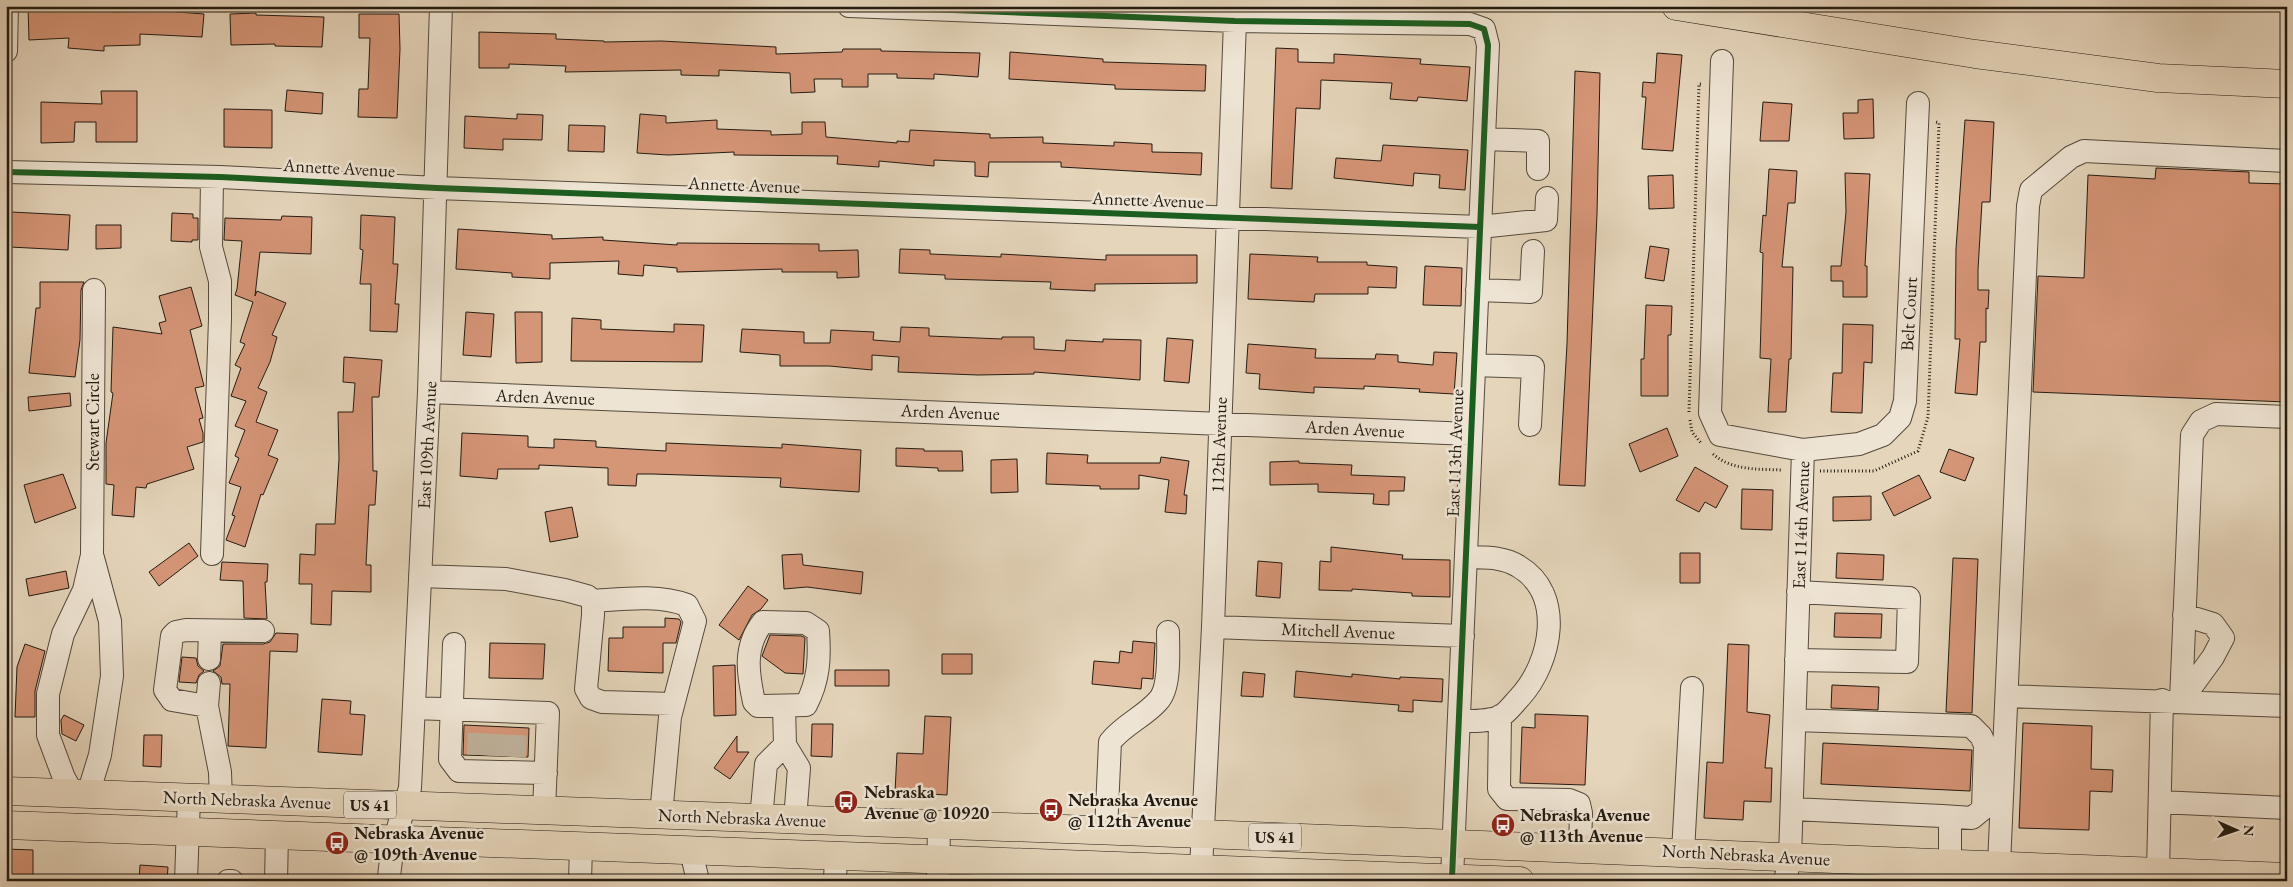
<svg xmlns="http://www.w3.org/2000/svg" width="2293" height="887" viewBox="0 0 2293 887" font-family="'EB Garamond',serif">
<rect width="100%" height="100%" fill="#e5d5bb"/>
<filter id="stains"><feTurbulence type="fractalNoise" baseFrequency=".004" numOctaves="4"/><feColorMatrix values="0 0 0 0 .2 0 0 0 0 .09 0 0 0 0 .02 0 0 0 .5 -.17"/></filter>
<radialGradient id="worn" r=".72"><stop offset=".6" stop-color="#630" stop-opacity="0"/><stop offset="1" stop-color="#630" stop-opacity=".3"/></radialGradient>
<!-- building -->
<path fill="#d59577" stroke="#231b11" d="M28 6H57L115 12 164 11 204 14 202 37 140 34V45L104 46V51L68 48 69 38 29 40Z
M256 13V15L324 17 322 47 275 46V44L231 45 230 14Z
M359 14H399L400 49 397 118 358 117 359 89H368L370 38H359Z
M479 32 556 34V39L604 41V42L661 41 776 47V54L842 52 843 49H881V51L980 53 978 77 934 74V79L897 78V74H868V87H842V79H814L815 92 791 93 790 73 719 70V76L681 75V70L565 72 566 66 509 64V68H479Z
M1276 48 1298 49V62L1334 63V54L1421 59 1420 64 1470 67 1467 101 1418 97 1417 101 1390 99 1392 83 1321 80 1320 109 1296 108 1292 189 1271 188Z
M1010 52 1103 59V62L1206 65 1205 91 1115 89V85L1009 79Z
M1657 53 1682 55 1673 151 1642 149 1646 97H1642L1643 82 1655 83Z
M1575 71 1600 73 1597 214 1585 486 1559 485 1567 344Z
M287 90 323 93 322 114 285 111Z
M101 91H137V142H96V122H75L74 142 41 143V102L102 104Z
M1873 99 1874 138 1844 139 1843 113H1858V100Z
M1763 102 1792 104 1789 141H1760Z
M224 109 272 110V148L224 147Z
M517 114 543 115 542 140 503 139V150L464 148 465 116 517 119Z
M640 114 666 116V123L717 120V129L771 131V135L802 134V122H825L826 137 897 143V141L909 142 910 130 990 134V138L1043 137V143L1114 146V142L1152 144V152L1202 153 1201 175 1061 167V162H989L988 177 975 176V162L934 160V166L879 161V167L837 164 838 156 734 155V152L668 155 637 153Z
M1965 120 1994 122 1990 202H1982L1978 270V290H1989L1988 309 1986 308V342H1980L1977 395 1955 393 1960 339H1955L1956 249Z
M569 125 605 126 604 152 568 151Z
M1383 145 1468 150 1465 190 1439 188 1440 175 1414 173 1413 186 1334 178 1336 158 1381 161Z
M2156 168 2249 172V183L2287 184V402L2033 392 2038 276 2084 278 2088 175 2155 179Z
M1769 169 1797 171 1795 203H1788L1782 267H1793L1791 359H1789L1786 412H1768L1771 359 1760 358 1763 253 1760 252 1763 215 1766 216Z
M1845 173 1870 174 1865 266H1867V297H1843V281H1831V266H1841L1846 212Z
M1673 175 1674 208 1649 209 1648 176Z
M11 212 70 215 68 250 10 247Z
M172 213 193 214V218H198V240H192V242L171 241Z
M361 215 395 217 393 264H398L395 304H399L397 332 370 331 371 284H360L363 250 360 249Z
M282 216 312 217 311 254 260 252 255 296 257 291 286 303 272 335 277 337 270 362 258 388 267 392 256 422 278 430 268 455 278 459 263 495 261 494 245 547 226 540 235 516 232 515 241 487 229 483 239 458 235 456 245 430 235 426 246 401 231 396 241 368 235 365 245 344 240 342 253 302 235 295 237 289 242 241 224 240 225 218 281 220Z
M96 225H121V248L96 249Z
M458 229 552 235V239L603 237V240L677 245V243L819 244V251L858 250 859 277 837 278V272H782V269L677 272V268L644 265 643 276 618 274 619 261 550 263V279L512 277V273L456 269Z
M1650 246 1669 249 1664 281 1645 278Z
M900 249 930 250V254L1001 257V254L1106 260V255H1197V283L1095 284V291L1050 289 1051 282 945 279V275L899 273Z
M1250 254 1318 257 1317 262H1367V265L1397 267 1396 288 1368 287V294H1315L1314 302 1248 299Z
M1425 266 1462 268 1461 306 1423 305Z
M40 282H84L81 290 80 340 75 377 29 373 36 308H40Z
M191 287 202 326 190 330 204 386 195 388 203 418 199 419 203 433V442L187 447 194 469 147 484 146 488 136 487 134 517 112 515 114 485 106 484V443L113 393 111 392 113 327 162 334 159 323 166 321 159 296Z
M1646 305 1672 306 1671 335H1668V396H1641V359H1644Z
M466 312 494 314 491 357 463 355Z
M515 312H542V362L516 363Z
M572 318 601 320V329L674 332V324L704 325 702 362 571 361Z
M1843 324 1873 325 1872 363 1864 362 1862 413 1831 412 1833 373H1842Z
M901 327 929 328V336L1002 339V337H1034V349L1065 351 1066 340 1103 342V339L1141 340 1140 380 1034 372V374L978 375 898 372 899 357 872 355V370L829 366H780V355L740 352 742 329 804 332V343H830L831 330 874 332 873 340 900 342Z
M1167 338 1193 340 1189 383 1164 381Z
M1248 344 1316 349 1315 358 1375 359 1376 354 1398 355V362L1433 365 1434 352 1457 353 1454 394 1419 392 1420 389 1364 386V389L1314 387V393L1259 389 1260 374 1246 373Z
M344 357 382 360 379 397H372L373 471H377L375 505H369L366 565H371V592L332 591 331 625 311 624 312 584H299L300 554 315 555 316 524H335L339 459 338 412H353L355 383 343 382Z
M70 393 71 406 29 411 28 397Z
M1667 428 1678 456 1640 472 1629 444Z
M462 433 528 436V447L554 448V439L596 441V447L666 451V443L782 448V444L861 450 859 492 780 487 781 478 652 474H637L636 486 608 485V468L539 465V469H498L497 479 460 476Z
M896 448 924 449V451H962L963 471H938V468L896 466Z
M1949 449 1974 458 1965 481 1940 472Z
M1047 453 1088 455 1087 463H1160L1161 457 1189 461 1184 495H1187L1186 514 1165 512 1169 480 1139 475V489H1100V486L1046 484Z
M1017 459 1018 492 991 493V460Z
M1299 461V463L1352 465 1351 475 1405 477 1404 491H1389V505L1373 504 1374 494 1318 492V484L1270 485V462Z
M1695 467 1728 486 1716 508 1705 502 1699 512 1676 500Z
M63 474 76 508 35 523 24 485Z
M1919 475 1931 498 1894 516 1882 493Z
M1742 489 1773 490 1772 530 1741 529Z
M1871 496V520L1833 521V497Z
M572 507 578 537 550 542 545 512Z
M189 543 198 556 159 586 149 572Z
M1331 547 1403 555 1402 559 1450 560V597L1412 596V593L1352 589V591L1319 590 1320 561 1331 562Z
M1680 553H1700V583H1680Z
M1837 553 1884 555 1883 580 1836 578Z
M802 554 803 565 863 572 861 594 807 587 784 589 782 555Z
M1953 558 1978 559 1972 713 1946 712Z
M1258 561 1282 563 1280 598 1256 596Z
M222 562 268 564 267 582H265L267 619 244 618 243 581 220 580Z
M66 571 69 588 29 596 26 579Z
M748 586 768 600 761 609 752 615 739 640 719 625Z
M1835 613 1882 614 1881 638 1834 637Z
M665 618 679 619 681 622 676 643H663V673L608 671 609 638H623V627H665Z
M276 633 298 634 297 652 270 651 266 748 228 746 230 684H222L221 677 213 671 220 666 223 644H263L270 642Z
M770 635 802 636 805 638 803 674 785 673 762 656Z
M1133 641 1155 643 1153 679 1142 678 1141 689 1092 684 1094 661 1119 663 1120 651 1132 653Z
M490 643 545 644 543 679 489 678Z
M25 644 45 651 35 691V717H15L17 667Z
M1728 644 1749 645 1747 712 1770 715 1765 768H1772L1771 802 1744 801 1743 820 1704 818 1707 762 1723 763Z
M942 654H972V674H942Z
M182 657 196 658 198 666 204 671 199 675 196 683 179 682Z
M735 665 736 715 714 716 713 666Z
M835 670H889V686H835Z
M1296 671 1352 677V674L1400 679V677L1443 679 1442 702 1413 700V712L1398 711 1399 705 1294 697Z
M1243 672 1265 674 1263 697 1241 696Z
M1832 685 1879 687 1878 710 1831 708Z
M322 699 351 701 350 714 365 715 362 755 318 752Z
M1535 714 1588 716 1585 785 1520 783 1522 727 1535 728Z
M64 715 84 725 76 741 62 734 61 720Z
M925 716 951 717 947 795 895 792 897 753 923 754Z
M2023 723 2092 726 2091 769 2113 770 2112 792 2090 791 2089 830 2019 828Z
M812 724H833L832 757 811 756Z
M464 725 529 728 528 757 463 755Z
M144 735H162L161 767 143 766Z
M737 736V752H749L730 779 714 768Z
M1823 743 1972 750 1970 791 1821 784Z
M6 849 33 850V881H6Z
M140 865 168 867 167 881H139Z"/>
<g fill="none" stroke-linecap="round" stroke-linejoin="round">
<!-- minor-tunnel -->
<path stroke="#beb099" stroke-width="22" stroke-dasharray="22 11" stroke-linecap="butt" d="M478 755 479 726
M495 756 496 727
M515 757 516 728"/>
<!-- minor casing -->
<g stroke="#544a3c" stroke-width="24">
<path id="minor" d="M849 6 1235 21 1470 24 1484 29 1488 45 1452 878
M6 51 7 6
M1722 61 1710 413 1720 435 1803 450 1859 444 1883 435 1900 418 1905 401 1918 103
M1484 139 1538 141V169
M6 172 220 177 437 188 1480 227 1546 220 1547 198
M212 178 211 247 220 281V319L212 554
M1477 290 1531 292 1533 251
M1474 365 1533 367 1530 425
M429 392 1471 434
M420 576 506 579 565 590 587 596 593 601C623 599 658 594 687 605L695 621 670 717 661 815
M593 601V615L586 689 591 698 602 702 673 704
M763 622 806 623 818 631C820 658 819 680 806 705L758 706 754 702C748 674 743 647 763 622Z
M1213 627 1463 636
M454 644 450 759 459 771 546 773
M209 659 210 632
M1796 660 1907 662 1909 598 1798 592
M209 683 207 706 220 772 221 800
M2007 696 2287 706
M2181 701 2192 435 2201 421 2216 414 2287 417
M2181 701 2213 657 2223 638 2213 624 2184 615
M207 706 172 700 165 690 172 636 176 632 186 630 263 631
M784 706 785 745
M414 708 548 713 544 811
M1500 716 1499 789 1507 799 1569 800 1579 804 1581 813 1580 849
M1795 720 1971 726 1981 736 1985 745 1983 809 1972 818 1942 816
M1459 721C1471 721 1489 722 1501 716 1508 712 1514 703 1520 697 1551 663 1566 594 1518 566 1502 556 1484 558 1466 557
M73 794 64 778 48 735V694L63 634 84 590 92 555 94 290
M88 794 100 755 112 676 110 621 93 558
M2160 802 2287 808
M1792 809 1942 816 1950 820V864
M761 819 766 764 785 745 799 768 795 820
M1106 831 1110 742C1123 725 1144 717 1158 701 1171 688 1168 650 1168 632
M691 851 698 881
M1683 852 1692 688
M1999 865 2028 206 2031 190 2071 157 2084 151 2287 161
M1201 869 1213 627 1235 21
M2158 871 2162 700
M186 881 189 798
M228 881H232
M276 881 277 835
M389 881C390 849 401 818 410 788L429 392 441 6
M580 881 581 846
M835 881 836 856
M938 881 939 825
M1018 881 1019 862
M1785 881 1790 858 1803 450"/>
</g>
<!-- major casing -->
<g stroke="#231b11" stroke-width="29">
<path id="major" d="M6 791 1202 834 2287 877
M6 825 1520 881"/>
</g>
<!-- highway casing -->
<g stroke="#231b11" stroke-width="29">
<path id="highway" d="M1676 6 1975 54 2158 78 2287 84"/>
</g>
<!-- path -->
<path stroke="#231b11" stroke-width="3" stroke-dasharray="1 2.5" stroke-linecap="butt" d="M1689 412 1699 84H1702
M1690 420 1692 432 1701 443
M1713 454C1732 471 1760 469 1783 470
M1820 471H1874L1918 451 1928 417 1939 123 1936 122"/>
<!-- minor -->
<use href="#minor" stroke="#eee4d3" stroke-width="22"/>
<!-- major -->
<use href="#major" stroke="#e5d5bb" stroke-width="28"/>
<!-- highway -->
<use href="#highway" stroke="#e5d5bb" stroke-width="28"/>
<!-- cycleway casing -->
<g stroke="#eee4d3" stroke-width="9">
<path id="cycleway" d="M849 6 1235 21 1470 24 1484 29 1488 45 1452 878
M6 172 220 177 437 188 1480 227"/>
</g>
<!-- cycleway -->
<use href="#cycleway" stroke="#1b5e20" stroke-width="6"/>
</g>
<!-- icons -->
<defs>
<g id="bus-disc" transform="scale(1.25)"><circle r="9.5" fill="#8f2418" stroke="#eee4d3"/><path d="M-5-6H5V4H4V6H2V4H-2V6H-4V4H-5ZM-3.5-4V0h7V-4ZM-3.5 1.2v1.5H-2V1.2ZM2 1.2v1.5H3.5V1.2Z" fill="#fff"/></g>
</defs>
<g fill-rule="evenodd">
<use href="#bus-disc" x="846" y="802"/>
<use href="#bus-disc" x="1051" y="810"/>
<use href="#bus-disc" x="1503" y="825"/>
<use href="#bus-disc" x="337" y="843"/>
</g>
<g text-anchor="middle" stroke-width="5" stroke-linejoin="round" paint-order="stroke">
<!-- shield labels -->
<g fill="#eee4d3" stroke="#60574b" stroke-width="1">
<rect x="344" y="791.5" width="52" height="27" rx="4"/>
<rect x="1249" y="823.5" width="52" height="27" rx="4"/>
</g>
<g font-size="16" font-weight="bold" fill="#231b11">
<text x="370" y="811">US 41</text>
<text x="1275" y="843">US 41</text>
</g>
<!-- street labels -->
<g font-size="18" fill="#231b11" stroke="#eee4d3">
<text transform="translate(339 168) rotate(3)" y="6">Annette Avenue</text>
<text transform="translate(744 185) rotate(2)" y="6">Annette Avenue</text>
<text transform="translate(1148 200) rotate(2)" y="6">Annette Avenue</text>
<text transform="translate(1909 314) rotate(-87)" y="6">Belt Court</text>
<text transform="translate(545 397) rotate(2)" y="6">Arden Avenue</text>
<text transform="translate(950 412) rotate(2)" y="6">Arden Avenue</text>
<text transform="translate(93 422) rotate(-90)" y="6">Stewart Circle</text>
<text transform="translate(1355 429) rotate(3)" y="6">Arden Avenue</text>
<text transform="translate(427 445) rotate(-87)" y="6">East 109th Avenue</text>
<text transform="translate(1219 445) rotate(-88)" y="6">112th Avenue</text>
<text transform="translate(1455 453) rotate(-88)" y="6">East 113th Avenue</text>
<text transform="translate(1801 525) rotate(-88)" y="6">East 114th Avenue</text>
<text transform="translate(1338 631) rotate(2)" y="6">Mitchell Avenue</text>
<text transform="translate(247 800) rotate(2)" y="6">North Nebraska Avenue</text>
<text transform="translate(742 818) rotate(2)" y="6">North Nebraska Avenue</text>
<text transform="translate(1746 855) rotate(3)" y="6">North Nebraska Avenue</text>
</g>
<!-- poi labels -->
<g font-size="18" font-weight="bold" fill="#231b11" stroke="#eee4d3" text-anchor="start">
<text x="864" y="798">Nebraska<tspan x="864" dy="21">Avenue @ 10920</tspan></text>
<text x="1068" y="806">Nebraska Avenue<tspan x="1068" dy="21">@ 112th Avenue</tspan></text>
<text x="1520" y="821">Nebraska Avenue<tspan x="1520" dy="21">@ 113th Avenue</tspan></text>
<text x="354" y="839">Nebraska Avenue<tspan x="354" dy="21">@ 109th Avenue</tspan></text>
</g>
</g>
<!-- margin -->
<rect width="2293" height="887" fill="none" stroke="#e5d5bb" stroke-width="25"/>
<rect x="8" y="8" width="2278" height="872" fill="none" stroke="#231b11" stroke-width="2.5"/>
<rect x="12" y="12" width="2268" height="862" fill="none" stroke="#231b11"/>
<!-- north arrow -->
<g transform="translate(2236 830) rotate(92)" stroke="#eee4d3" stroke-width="4" paint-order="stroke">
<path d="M0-4L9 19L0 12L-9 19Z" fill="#231b11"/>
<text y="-8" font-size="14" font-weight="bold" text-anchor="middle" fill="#231b11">N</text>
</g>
<rect width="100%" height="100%" filter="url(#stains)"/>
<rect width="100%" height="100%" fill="url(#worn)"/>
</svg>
